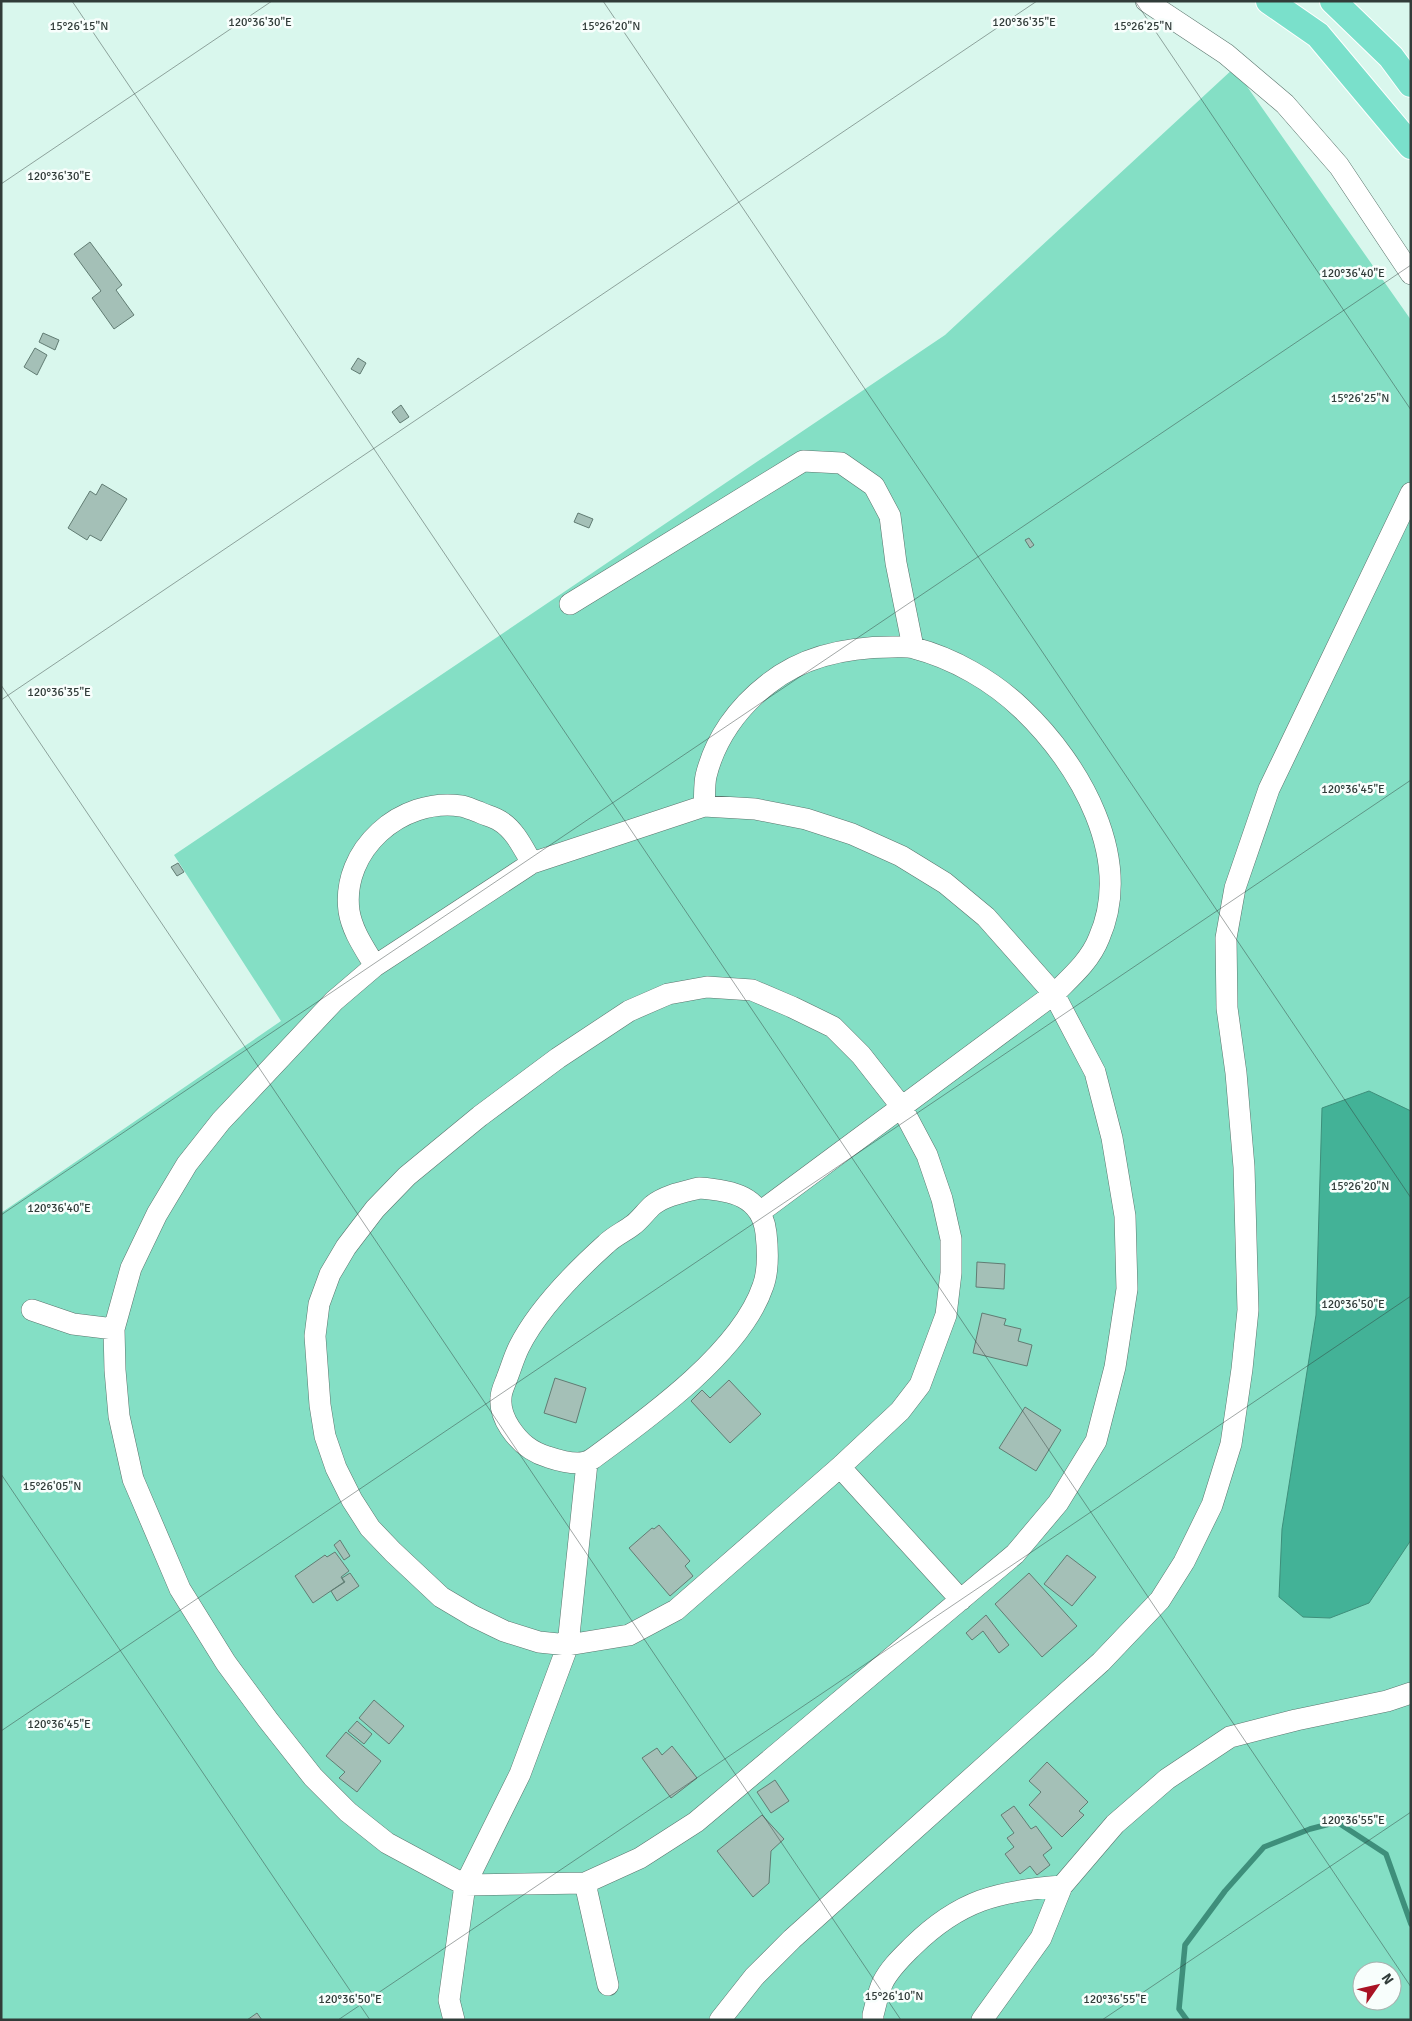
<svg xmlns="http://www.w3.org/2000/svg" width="1412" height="2021" viewBox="0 0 1412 2021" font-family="Signika,sans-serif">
<rect width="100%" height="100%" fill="#d9f7ed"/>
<!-- green -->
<path fill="#84dfc5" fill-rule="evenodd" d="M1234 68 1411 320V2020H1V1213L281 1021 174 855 945 335ZM1362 1971H1392V2001H1362Z"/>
<!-- water -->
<path fill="#43b297" stroke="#3e8f7b" d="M1369 1091 1411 1111V1540L1369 1603 1330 1618 1303 1617 1279 1597 1282 1529 1316 1315 1322 1108Z"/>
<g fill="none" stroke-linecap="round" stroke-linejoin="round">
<!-- stream -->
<path stroke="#3e8f7b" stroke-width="5.5" d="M1187 2020 1179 2009 1185 1945 1225 1891 1264 1847 1310 1829 1337 1822 1386 1854 1411 1924"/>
</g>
<!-- building -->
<path fill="#a4c0b7" stroke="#617c73" d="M90 242 122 285 116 290 134 315 114 329 92 298 101 291 74 254Z
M43 333 59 340 55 350 39 342Z
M35 348 47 355 37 375 24 367Z
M358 358 366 363 360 374 351 369Z
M401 405 409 417 400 423 392 412Z
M102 484 127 499 101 541 90 535 87 540 68 528 90 491 96 495Z
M578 513 593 519 589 528 574 522Z
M1029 538 1034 545 1030 548 1025 540Z
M178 863 184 872 177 876 171 867Z
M977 1262 1005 1264 1004 1289 976 1287Z
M982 1313 1006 1319 1004 1325 1021 1329 1018 1341 1032 1345 1027 1366 973 1353Z
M555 1378 586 1388 576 1423 544 1413Z
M729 1380 761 1414 730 1443 691 1401 702 1390 710 1398Z
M1025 1407 1061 1430 1036 1471 999 1448Z
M659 1525 690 1561 685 1566 693 1576 670 1596 629 1548 652 1528 654 1529Z
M340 1540 350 1556 344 1560 334 1545Z
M335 1552 349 1571 341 1577 344 1582 313 1603 295 1576 325 1555 327 1557Z
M1067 1555 1096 1577 1072 1606 1044 1584Z
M350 1573 359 1586 337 1601 331 1591 345 1582 342 1578Z
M1029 1573 1077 1626 1042 1657 995 1604Z
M986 1615 1009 1645 999 1653 983 1631 972 1640 966 1633Z
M374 1700 404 1726 389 1744 359 1718Z
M357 1721 372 1734 364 1744 348 1731Z
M346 1732 381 1761 357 1792 339 1778 345 1772 326 1756Z
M672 1746 697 1778 671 1798 642 1758 657 1748 662 1755Z
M1047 1762 1088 1802 1079 1811 1084 1815 1062 1837 1029 1805 1041 1792 1029 1781Z
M775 1780 789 1801 771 1813 757 1792Z
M1014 1806 1031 1829 1036 1826 1052 1848 1043 1855 1050 1865 1037 1875 1030 1866 1020 1874 1005 1854 1014 1847 1007 1838 1014 1833 1001 1815Z
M762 1815 784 1839 771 1851 769 1883 753 1897 717 1851Z
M257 2013 262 2020H247Z"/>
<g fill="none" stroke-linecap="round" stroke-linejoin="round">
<!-- minor casing -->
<g stroke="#5b756d" stroke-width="22">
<path id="minor" d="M1146 1 1226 54 1285 104 1339 166 1411 274
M570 604 803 461 841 463 874 486 890 516 896 563 913 647
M704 806 755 809 806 819 852 834 901 856 945 883 986 917 1054 994 1095 1072 1112 1138 1125 1216 1127 1289 1115 1367 1096 1441 1058 1503 1015 1554 696 1822 640 1858 585 1883 465 1885 387 1843 348 1812 313 1777 268 1720 226 1663 180 1589 133 1479 119 1416 115 1370 114 1329 131 1268 157 1214 187 1164 221 1121 334 1001 375 966 532 863Z
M704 806C705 796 704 786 706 776 715 739 738 707 768 684 803 656 848 647 892 647 899 647 907 646 914 648 953 658 993 681 1022 709 1080 764 1134 858 1099 938 1090 961 1071 977 1054 994L760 1212
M375 966C365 949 352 931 349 911 341 850 401 797 461 806 467 807 473 810 479 812 485 815 494 817 500 821 515 830 523 848 532 863
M707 987 752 990 792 1007 833 1027 861 1055 901 1106 927 1155 942 1199 951 1239V1273L946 1315 920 1385 900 1411 840 1467 676 1610 629 1635 568 1645 539 1642 504 1631 473 1616 441 1597 393 1552 370 1528 352 1500 336 1468 325 1436 320 1405 315 1336 319 1304 330 1274 346 1247 375 1209 407 1176 480 1116 558 1058 629 1011 668 994Z
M699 1188C731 1190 762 1196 766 1233 768 1251 769 1270 763 1286 741 1352 647 1419 592 1459 581 1467 560 1461 548 1457 531 1452 520 1443 510 1428 504 1419 500 1409 501 1398 501 1391 505 1384 507 1378 511 1368 514 1357 519 1347 537 1311 576 1271 606 1244 614 1236 624 1232 633 1225 640 1220 646 1211 653 1205 666 1195 684 1192 699 1188Z
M32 1310 73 1324 114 1329
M840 1467 961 1600
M585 1883 608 1985
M454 2020 449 2000 465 1885 520 1774 568 1645 587 1463
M720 2020 754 1977 792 1939 1101 1662 1160 1600 1184 1562 1212 1505 1231 1444 1242 1369 1248 1310 1244 1167 1236 1073 1227 1008 1226 938 1235 888 1269 789 1411 493
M873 2020V2015C876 2004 878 1992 883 1982 890 1968 902 1957 913 1946 960 1900 998 1891 1062 1886
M982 2020 1041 1938 1062 1886 1115 1824 1167 1779 1230 1737 1296 1720 1387 1701 1411 1693"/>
</g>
<!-- major casing -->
<g stroke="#fff" stroke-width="28">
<path id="major" d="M1269 1 1318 35 1411 146
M1333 1 1391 57 1411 84"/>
</g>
<!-- minor -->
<use href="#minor" stroke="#fff" stroke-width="21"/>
<!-- major -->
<use href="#major" stroke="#7ae0cb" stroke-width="26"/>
</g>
<!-- ticks -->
<path fill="none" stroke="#313c39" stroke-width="1" stroke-opacity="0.45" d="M72 1 1411 1987M603 1 1411 1198M1135 1 1411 410M1 184 272 1M1 685 901 2020M1 700 1037 1M1 1215 1411 265M1 1474 370 2020M1 1731 1411 780M338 2020 1411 1296M1102 2020 1411 1812"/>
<g font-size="12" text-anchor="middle" fill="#313c39" stroke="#f8fefc" stroke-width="5" stroke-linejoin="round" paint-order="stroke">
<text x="260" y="26">120°36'30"E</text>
<text x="1024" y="26">120°36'35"E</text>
<text x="611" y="30">15°26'20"N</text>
<text x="1143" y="30">15°26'25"N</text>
<text x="79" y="30">15°26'15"N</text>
<text x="59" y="180">120°36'30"E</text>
<text x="1353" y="277">120°36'40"E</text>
<text x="1360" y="402">15°26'25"N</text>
<text x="59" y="696">120°36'35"E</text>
<text x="1353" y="793">120°36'45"E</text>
<text x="1360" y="1190">15°26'20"N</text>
<text x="59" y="1212">120°36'40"E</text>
<text x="1353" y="1308">120°36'50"E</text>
<text x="52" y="1490">15°26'05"N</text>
<text x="59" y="1728">120°36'45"E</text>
<text x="1353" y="1824">120°36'55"E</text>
<text x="894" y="2000">15°26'10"N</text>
<text x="350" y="2003">120°36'50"E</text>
<text x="1115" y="2003">120°36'55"E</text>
</g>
<!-- border -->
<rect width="1412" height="2021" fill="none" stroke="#313c39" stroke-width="5"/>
<!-- north arrow -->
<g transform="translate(1377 1986) rotate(56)"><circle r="24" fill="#f8fefc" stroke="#a8b0ae"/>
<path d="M0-4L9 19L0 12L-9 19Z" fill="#a91324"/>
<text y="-8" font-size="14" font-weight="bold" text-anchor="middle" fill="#313c39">N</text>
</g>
</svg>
